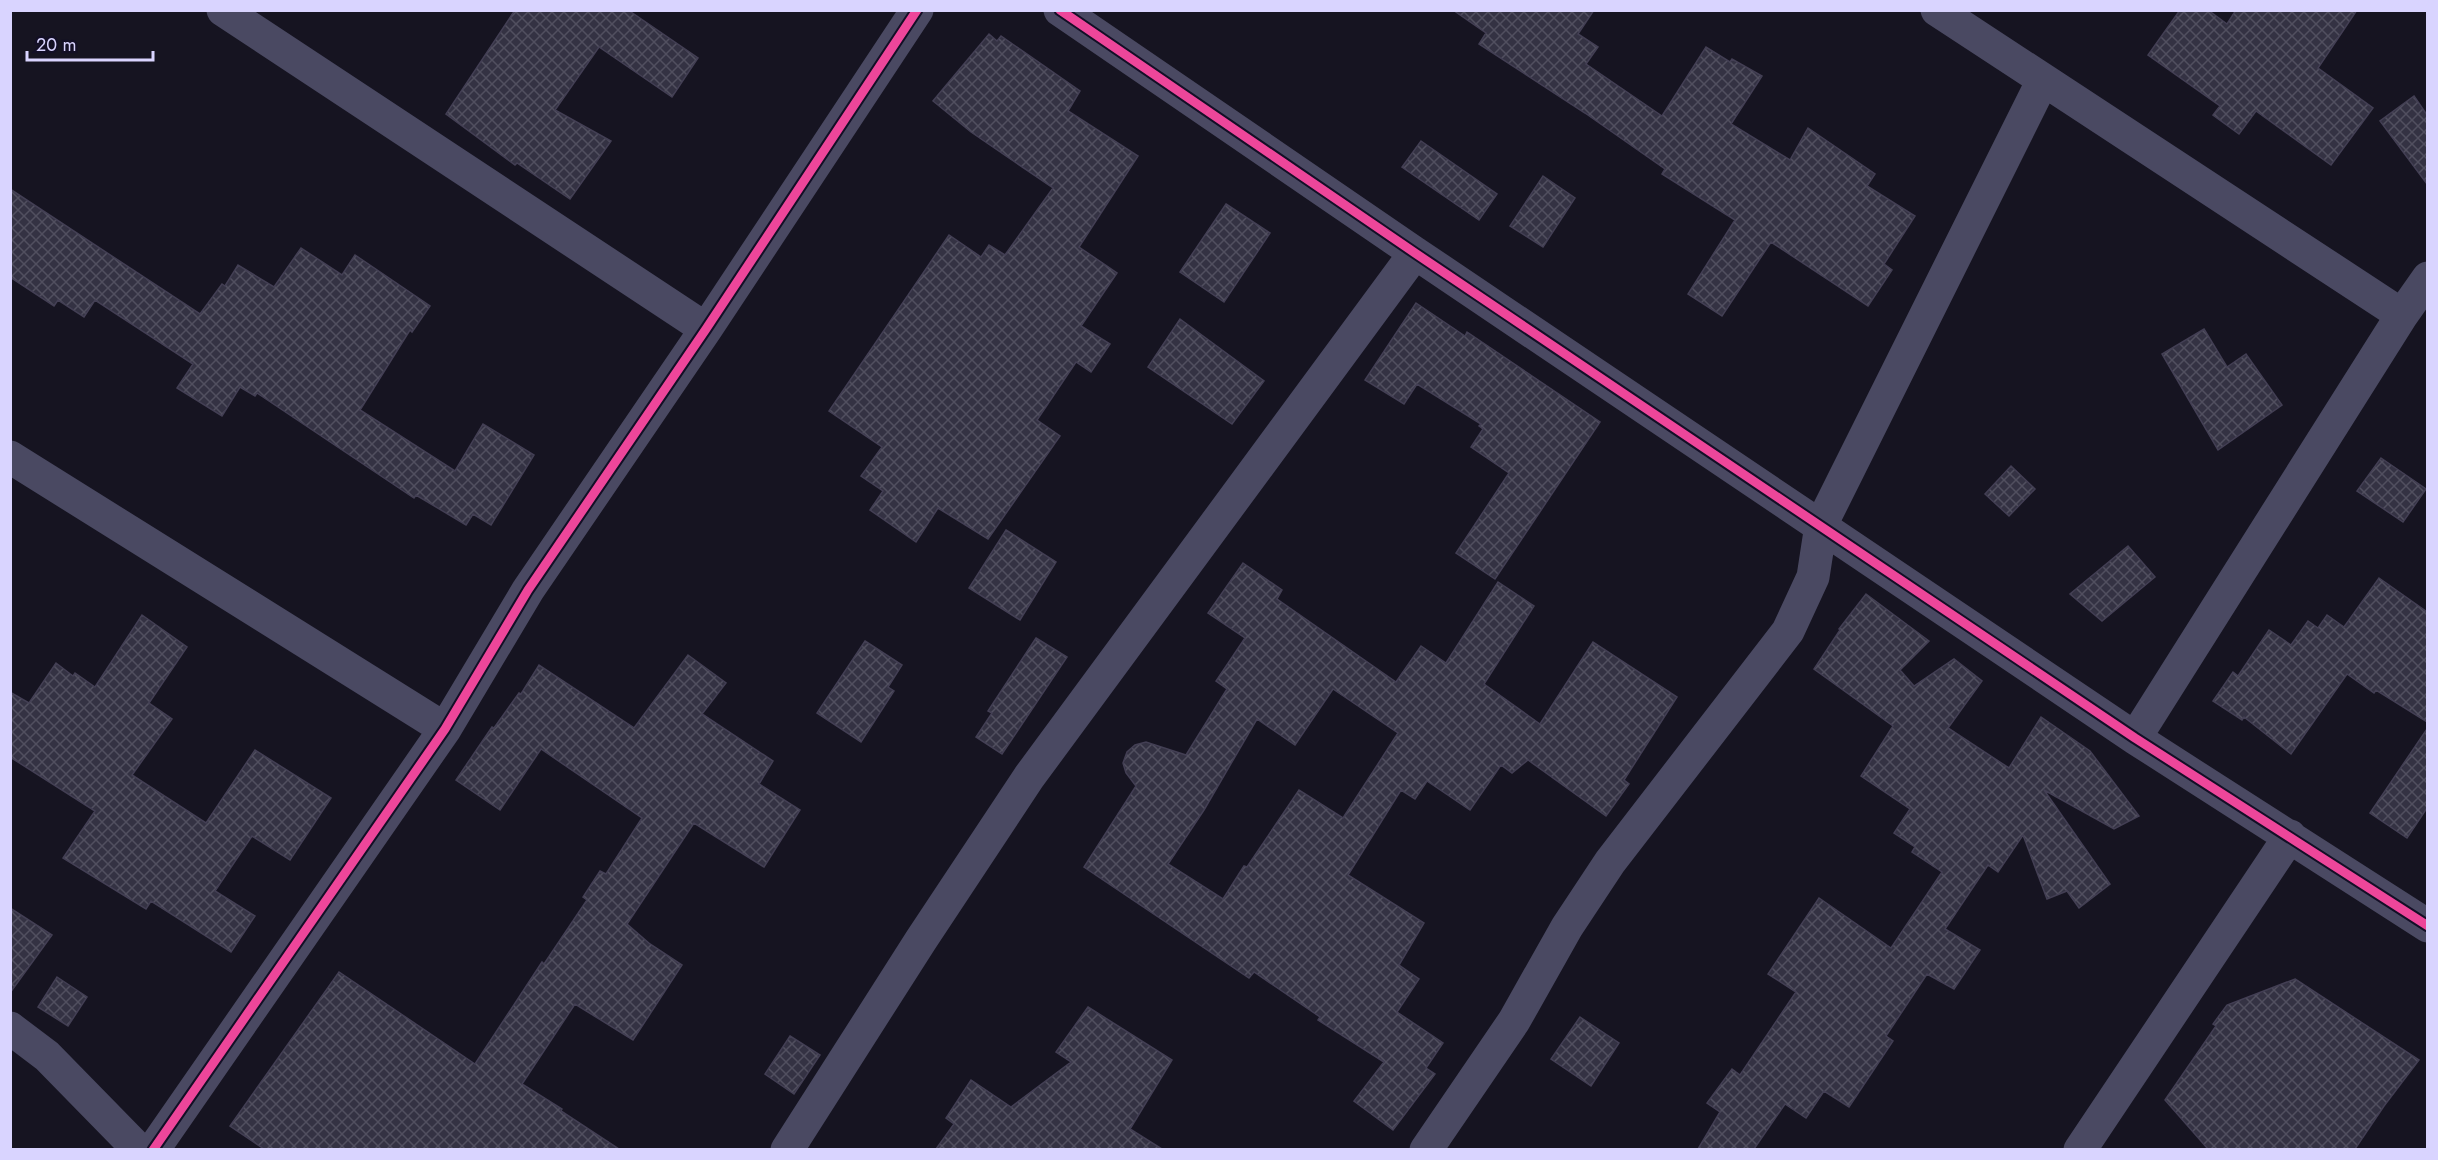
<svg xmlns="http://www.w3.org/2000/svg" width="2438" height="1160" viewBox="0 0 2438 1160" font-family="Jost,sans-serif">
<defs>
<pattern id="building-cross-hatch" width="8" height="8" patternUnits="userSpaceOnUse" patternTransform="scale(1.5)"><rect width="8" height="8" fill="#343243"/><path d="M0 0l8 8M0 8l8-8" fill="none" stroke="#514f5f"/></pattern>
</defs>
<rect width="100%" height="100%" fill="#161421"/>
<!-- building -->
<path fill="url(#building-cross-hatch)" stroke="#433f54" stroke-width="1.5" fill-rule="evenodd" d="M515 10H628L698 58 672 97 599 47 555 110 611 141 570 199 517 163 515 165 446 114Z
M1453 10H1594L1578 34 1598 47 1586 64 1662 116 1706 47 1730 62 1732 59 1762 76 1731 124 1790 160 1808 128 1875 174 1867 186 1915 216 1884 264 1892 270 1868 306 1771 242 1722 316 1688 294 1735 220 1662 174 1665 169 1585 113 1479 44 1486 33Z
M2180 10H2208L2227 24 2236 10H2357L2318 68 2373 108 2331 165 2256 111 2239 134 2213 115 2220 106 2148 55Z
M989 34 997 41 1001 36 1080 91 1068 111 1138 156 1079 247 1117 273 1081 326 1110 344 1091 372 1076 362 1037 420 1060 436 988 539 938 508 916 542 870 510 883 491 861 476 882 447 829 411 949 235 981 257 989 245 1005 255 1053 188 971 132 933 101Z
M2414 96 2427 115V184L2380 121Z
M1421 141 1497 194 1479 220 1402 167Z
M1543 176 1575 198 1543 247 1510 226Z
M10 189 200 314 222 284 225 286 238 265 274 287 301 248 342 275 355 255 430 306 412 332 410 330 360 410 455 471 483 424 534 455 491 525 473 514 466 525 416 495 414 498 257 393 255 396 240 387 222 416 177 388 193 364 95 300 84 317 58 300 54 306 10 277Z
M1226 204 1270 233 1224 302 1180 272Z
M1416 303 1465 336 1467 332 1600 422 1495 579 1456 553 1509 473 1471 447 1483 429 1479 426 1481 424 1417 384 1404 404 1365 380Z
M1180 319 1264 381 1232 424 1148 367Z
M2204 329 2227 367 2246 354 2282 405 2218 450 2162 354Z
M2381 458 2426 489 2403 522 2357 491Z
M2011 466 2035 489 2009 516 1985 494Z
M1006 530 1056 562 1020 620 969 588Z
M2128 546 2155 577 2102 621 2070 594Z
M1243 563 1282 590 1277 599 1396 682 1421 646 1446 663 1498 582 1534 606 1484 684 1540 724 1593 642 1677 697 1624 780 1629 784 1606 816 1528 760 1512 773 1501 765 1470 810 1427 781 1415 799 1401 790 1348 875 1424 923 1399 965 1419 979 1397 1012 1443 1043 1426 1068 1435 1074 1393 1130 1354 1101 1384 1062 1318 1020 1320 1017 1254 972 1249 978 1084 867 1136 786 1126 773 1123 763 1127 752 1135 745 1146 742 1186 755 1227 689 1216 681 1245 638 1208 613ZM1333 689 1398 733 1343 818 1299 790 1247 867 1244 866 1223 899 1168 864 1204 810 1257 719 1295 745Z
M2379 578 2427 612V722L2376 690 2374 693 2347 674 2291 754 2244 717 2242 720 2213 701 2233 672 2238 676 2269 630 2291 645 2308 621 2318 628 2327 615 2344 627Z
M1866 594 1929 641 1900 670 1914 686 1954 659 1982 681 1948 728 2009 768 2041 717 2090 751 2139 816 2114 829 2044 790 2110 884 2079 908 2067 891 2047 899 2023 835 1998 872 1988 865 1945 929 1980 950 1954 989 1927 974 1886 1036 1893 1041 1849 1107 1824 1091 1806 1118 1785 1104 1754 1149H1698L1720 1112 1707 1103 1732 1069 1740 1075 1796 992 1768 974 1819 898 1891 948 1942 872 1912 852 1915 847 1894 833 1910 809 1861 776 1893 726 1814 669 1840 630 1839 629Z
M142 615 187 647 149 703 172 719 132 775 206 823 255 750 331 798 290 860 252 836 215 891 255 916 231 952 151 901 146 909 63 858 95 811 10 757V692L29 703 56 663 73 676 75 673 95 687Z
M1036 638 1067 657 1002 754 976 737 992 713 988 711Z
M865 641 902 665 888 687 894 691 861 742 817 713Z
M688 655 726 683 702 714 773 761 759 784 800 810 764 867 694 823 627 924 650 944 682 965 633 1040 575 1004 522 1084 562 1109 561 1111 619 1149H264L230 1126 339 972 475 1064 542 962 544 964 587 900 583 897 600 871 606 874 642 818 541 749 500 810 456 780 492 727 494 728 519 693 521 694 539 665 634 728Z
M2427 729V808L2407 838 2370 813Z
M10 908 52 935 10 993Z
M57 977 87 997 68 1026 38 1007Z
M2295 979 2419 1060 2384 1106 2355 1149H2208L2165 1100 2216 1026 2213 1024 2227 1005Z
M1088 1007 1172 1060 1130 1129 1162 1149H936L954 1124 946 1118 971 1080 1011 1107 1071 1062 1056 1052Z
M1580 1017 1619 1043 1591 1086 1551 1059Z
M790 1036 820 1055 794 1094 765 1074Z"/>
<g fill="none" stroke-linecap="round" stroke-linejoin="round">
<!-- minor -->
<path stroke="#4a4962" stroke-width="33" d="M223 10 706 329
M1060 10 1415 253 2135 738 2428 926
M1937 10 2402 315
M10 457 445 729
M2135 738 2402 315 2428 278
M10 1028 47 1056 139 1150
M153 1150 445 729 528 590 706 329 917 10
M787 1150 921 940 1029 777 1415 253
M1426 1150 1514 1021 1567 927 1610 862 1788 631 1813 577 1821 525 2043 80
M2080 1150 2290 836"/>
<!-- cycleway casing -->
<g stroke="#130f26" stroke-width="13">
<path id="cycleway" d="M1060 10 1415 253 2135 738 2428 926
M153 1150 445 729 528 590 706 329 917 10"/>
</g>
<!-- cycleway -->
<use href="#cycleway" stroke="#ed469a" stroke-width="9"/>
</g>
<!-- border -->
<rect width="2438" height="1160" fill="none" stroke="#d9d4ff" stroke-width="24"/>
<!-- scale -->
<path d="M27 51v9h126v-9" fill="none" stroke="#d9d4ff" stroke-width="3"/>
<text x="36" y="51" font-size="18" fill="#d9d4ff" stroke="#130f26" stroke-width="4.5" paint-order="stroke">20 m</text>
</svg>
